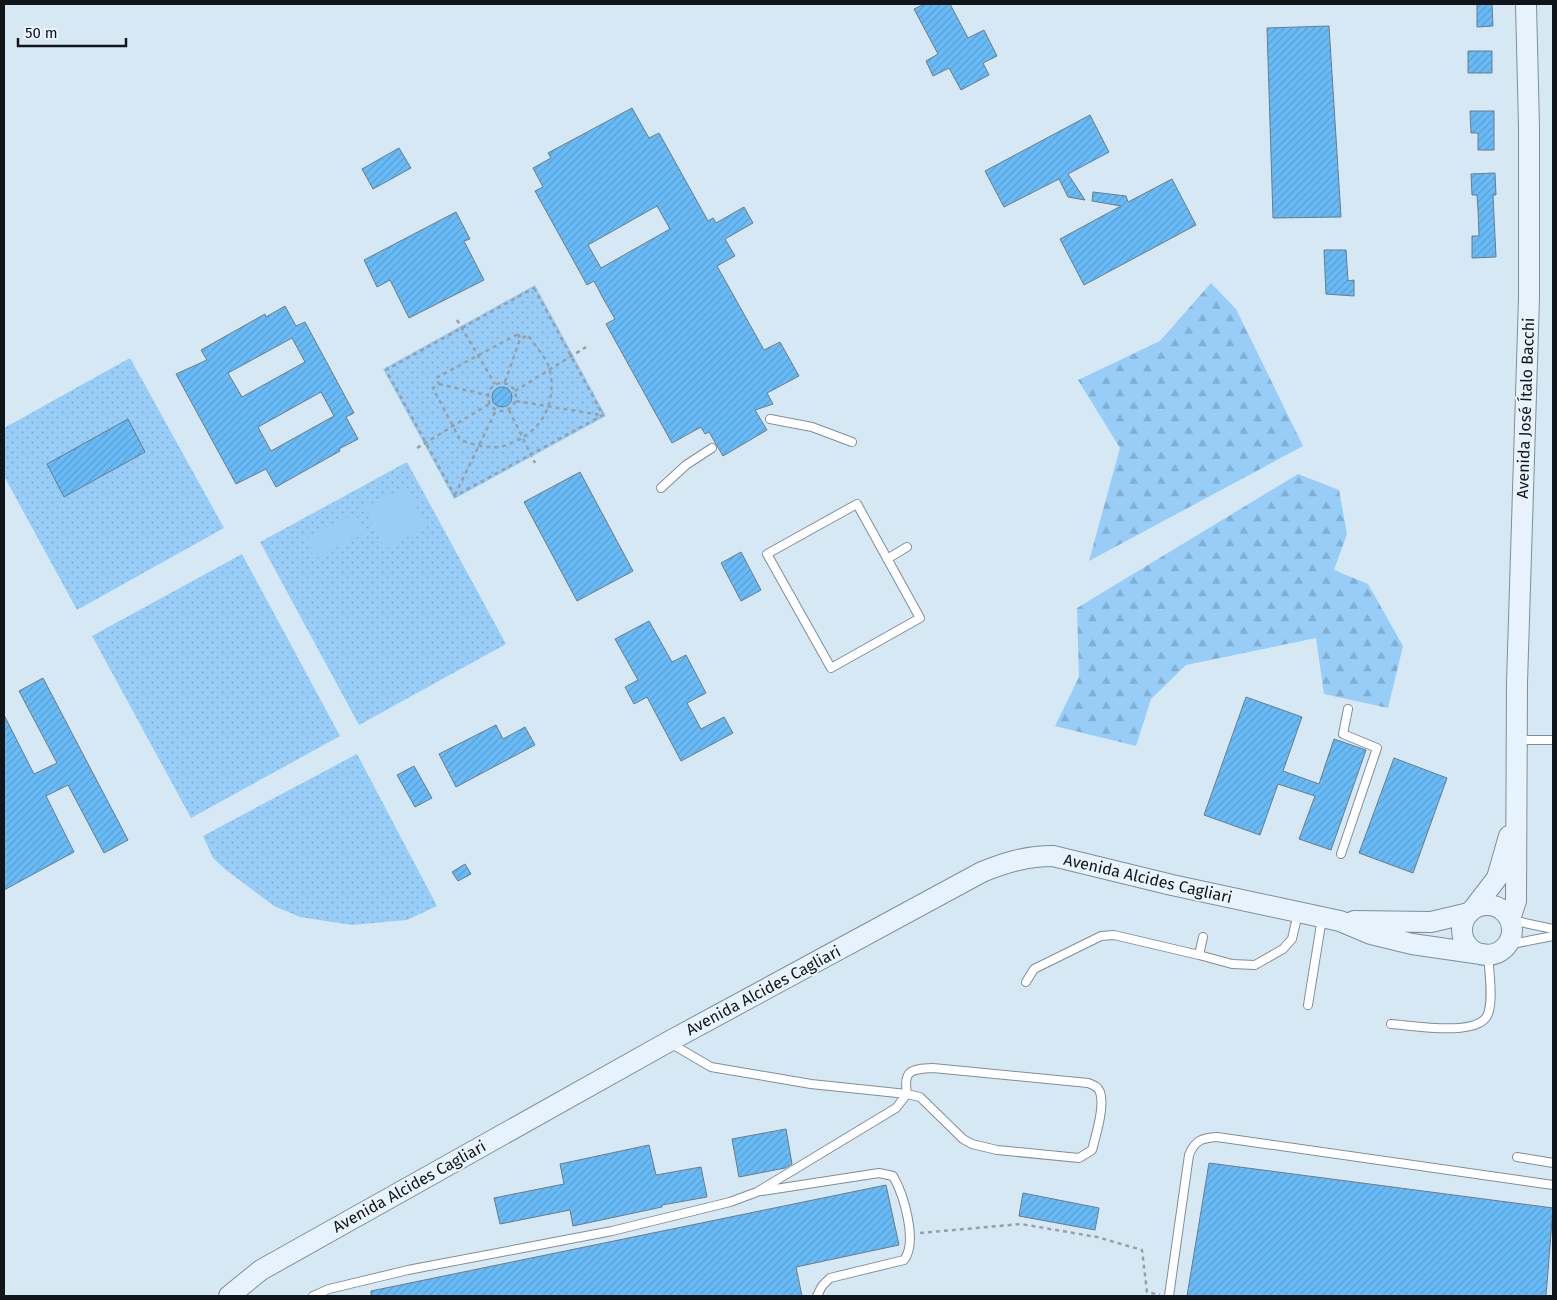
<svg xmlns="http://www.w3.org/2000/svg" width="1557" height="1300" viewBox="0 0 1557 1300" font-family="'Fira Sans',sans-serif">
<defs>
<pattern id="green-dots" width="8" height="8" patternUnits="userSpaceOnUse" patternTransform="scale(1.25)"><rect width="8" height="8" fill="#97cdf7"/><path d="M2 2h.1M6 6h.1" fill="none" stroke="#81afd3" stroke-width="1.8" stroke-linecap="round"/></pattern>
<pattern id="forest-firs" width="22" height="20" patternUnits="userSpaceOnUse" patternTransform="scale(1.25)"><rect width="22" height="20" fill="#97cdf7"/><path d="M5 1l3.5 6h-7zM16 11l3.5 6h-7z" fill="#81afd3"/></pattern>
<pattern id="building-hatch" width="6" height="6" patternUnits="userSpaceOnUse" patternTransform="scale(1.25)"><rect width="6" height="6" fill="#68bbf7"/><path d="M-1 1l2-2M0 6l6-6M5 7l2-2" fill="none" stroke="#59a0d3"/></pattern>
</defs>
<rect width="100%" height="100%" fill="#d7e8f5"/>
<!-- green -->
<path fill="url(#green-dots)" d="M535 285 606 416 454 499 383 369Z
M130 358 224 528 77 610 4 476V428Z
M407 462 506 644 359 725 260 542Z
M242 554 340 736 191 818 92 636Z
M357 754 437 906 407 920 352 925 300 917 274 906 226 870 213 858 203 836Z"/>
<!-- forest -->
<path fill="url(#forest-firs)" d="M1211 283 1236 309 1303 446 1089 561 1120 448 1078 380 1160 341Z
M1298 474 1339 490 1347 534 1334 570 1368 584 1403 646 1388 708 1324 694 1316 638 1186 665 1151 699 1136 746 1055 726 1079 677 1077 608Z"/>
<!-- pitch -->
<path fill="#97cdf7" d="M406 486 427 527 385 549 364 508Z
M355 513 365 533 315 559 304 539Z"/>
<!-- building -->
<path fill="url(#building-hatch)" stroke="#6c7b86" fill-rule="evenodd" d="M925 4H950L968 38 984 30 997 56 983 63 989 75 961 90 949 68 933 76 926 61 938 54 914 9Z
M1477 4H1492L1493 26 1477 27Z
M1329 26 1341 217 1273 218 1267 28Z
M1468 51H1492V73H1468Z
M632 108 649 138 659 133 708 221 713 218 716 223 744 207 753 223 725 239 735 256 717 266 764 350 780 342 799 376 767 393 773 404 755 410 767 430 723 456 709 432 705 434 701 427 672 443 606 324 615 319 604 300 594 281 587 285 535 191 543 187 533 168 551 158 548 153ZM657 206 670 229 601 268 588 245Z
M1470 111H1494V150H1478V133H1471Z
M1090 115 1109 152 1068 174 1085 200 1068 197 1059 179 1004 207 985 171Z
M399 148 411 168 373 189 362 169Z
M1495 173 1496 195H1493L1496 257 1472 258V236H1479L1478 209 1477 195H1472L1471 174Z
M1172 179 1196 225 1084 285 1060 239 1121 206 1092 201 1093 192 1126 196 1128 202Z
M456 212 470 239 464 241 484 280 409 318 390 280 377 287 364 260Z
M1324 250H1346L1348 281 1354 280V296L1326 294Z
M285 306 296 326 305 322 354 413 346 417 358 439 339 449 340 451 276 487 266 469 236 484 176 374 207 360 201 350 265 314 266 317ZM292 338 305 362 242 397 228 373ZM321 392 334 416 271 451 258 427Z
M492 397a10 10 0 1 1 20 0a10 10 0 1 1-20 0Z
M128 419 145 452 64 497 47 464Z
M580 472 633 571 577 601 524 502Z
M741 552 761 590 741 601 721 563Z
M649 621 672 662 686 655 706 693 687 703 701 729 724 717 733 733 681 761 647 697 634 704 625 687 638 680 615 639Z
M43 678 128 840 104 853 68 785 46 796 74 852 4 890V715L34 774 57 763 19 691Z
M1246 697 1302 717 1283 771 1319 784 1334 739 1366 750 1331 850 1299 839 1315 796 1278 784 1260 835 1204 815Z
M496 725 503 739 525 727 535 745 456 787 439 754Z
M1394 758 1447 778 1413 873 1359 853Z
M414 766 432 798 415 807 397 775Z
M465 864 471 874 458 881 452 872Z
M786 1129 792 1164 785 1168 739 1177 732 1139Z
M649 1145 656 1175 701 1167 707 1197 662 1205V1207L573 1226 570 1210 500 1224 494 1198 564 1184 560 1164Z
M1209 1163 1553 1208 1546 1296H1187Z
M886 1185 899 1245 796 1267 802 1296H371V1291Z
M1023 1193 1099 1208 1095 1230 1019 1216Z"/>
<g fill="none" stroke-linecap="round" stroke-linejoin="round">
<!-- service casing -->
<g stroke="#7f8e9a" stroke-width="10">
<path id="service" d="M770 419 812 427 852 442
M661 488 686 465 712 448
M857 504 920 618 831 668 767 554Z
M887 559 907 547
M1518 740H1553
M1341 854 1377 748 1343 734 1348 709
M1511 920 1553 929
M1507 945 1553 936
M1199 955 1232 964 1255 965 1283 949 1292 939 1298 913
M1026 982 1034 969 1101 936 1114 935 1199 955 1203 937
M1308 1005 1322 918
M1391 1024C1411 1025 1476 1037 1487 1016 1494 1003 1489 970 1488 955
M1517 1157 1553 1163
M762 1191 879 1173 893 1176C904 1195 918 1242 904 1260L830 1278 822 1286 817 1296
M313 1296 329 1289 408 1270 612 1231 730 1202 757 1192 896 1108 907 1094C903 1070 911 1069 933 1068L1088 1083C1093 1085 1098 1086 1100 1092 1105 1106 1096 1135 1092 1150L1079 1158 997 1150 972 1144 963 1139 920 1097 907 1094 811 1084 711 1067 670 1043
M1169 1296 1189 1155C1195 1140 1202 1138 1217 1137L1553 1185"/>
</g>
<!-- secondary casing -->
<g stroke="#7f8e9a" stroke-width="22">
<path id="secondary" d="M1462 930a25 25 0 1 1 50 0a25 25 0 1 1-50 0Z
M1474 908 1497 878 1509 836
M1510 919 1516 901 1517 683 1529 298V127L1526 4
M1354 921 1431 922 1469 913
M229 1296 261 1270 668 1042 982 872C1007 862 1027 856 1053 856L1172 885 1340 921 1371 934 1412 944 1488 955"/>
</g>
<!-- path -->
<path stroke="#94a1ab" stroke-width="2.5" stroke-dasharray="4 4" stroke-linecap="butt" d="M534 288 603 415 455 496 386 370Z
M457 320 495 384
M518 334 520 339 528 335C534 345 548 359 550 371 556 401 544 428 516 441 510 443 504 447 498 447 484 448 472 444 460 440L433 388 439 384 436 378Z
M505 382 520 339
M488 397a14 14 0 1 1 28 0a14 14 0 1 1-28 0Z
M439 384 487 395
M515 391 586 347
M516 401 601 415
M509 410 535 463
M417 448 489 404
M455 495 496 410
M920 1233 1021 1224 1097 1237 1142 1250 1147 1292 1160 1295"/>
<!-- service -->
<use href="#service" stroke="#fff" stroke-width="8"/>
<!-- secondary -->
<use href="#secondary" stroke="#e6f2fc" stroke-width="20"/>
</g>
<g text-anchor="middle" stroke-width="4" stroke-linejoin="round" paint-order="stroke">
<!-- street labels -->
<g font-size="16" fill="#0f1519" stroke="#eaf4fc">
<text transform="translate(1525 408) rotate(-88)" y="6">Avenida José Ítalo Bacchi</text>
<text transform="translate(1148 878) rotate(13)" y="6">Avenida Alcides Cagliari</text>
<text transform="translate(763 990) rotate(-28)" y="6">Avenida Alcides Cagliari</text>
<text transform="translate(409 1186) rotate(-29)" y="6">Avenida Alcides Cagliari</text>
</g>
</g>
<!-- border -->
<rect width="1557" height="1300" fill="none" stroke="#0f1519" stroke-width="10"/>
<!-- scale -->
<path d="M18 38v8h108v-8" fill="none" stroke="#0f1519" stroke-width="2.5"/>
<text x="25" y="38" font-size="15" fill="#0f1519" stroke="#eaf4fc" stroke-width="4" paint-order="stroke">50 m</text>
</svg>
